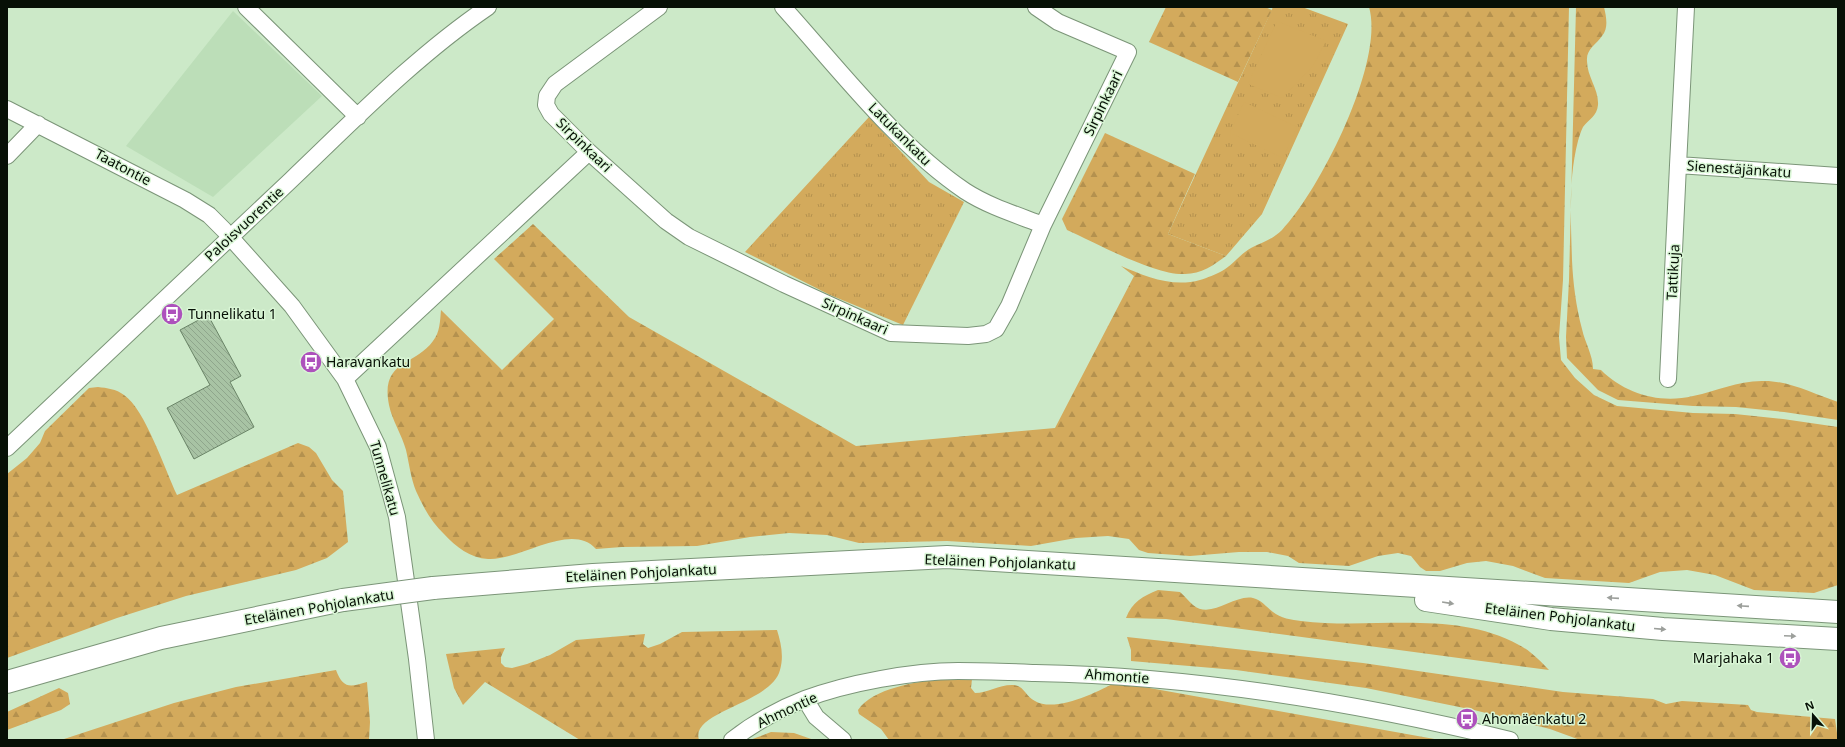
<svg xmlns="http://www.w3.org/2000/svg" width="1845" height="747" viewBox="0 0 1845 747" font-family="'Noto Sans',sans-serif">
<defs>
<pattern id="grass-tufts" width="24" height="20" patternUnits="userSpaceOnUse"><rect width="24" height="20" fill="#d3aa5c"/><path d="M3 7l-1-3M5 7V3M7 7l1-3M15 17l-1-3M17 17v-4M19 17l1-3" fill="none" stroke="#b4914e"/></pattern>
<pattern id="forest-firs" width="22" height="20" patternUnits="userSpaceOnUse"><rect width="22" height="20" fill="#d3aa5c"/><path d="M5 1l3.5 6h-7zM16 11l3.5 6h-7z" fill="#b4914e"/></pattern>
<pattern id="building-back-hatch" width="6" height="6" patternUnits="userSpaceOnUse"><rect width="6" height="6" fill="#a8c3a4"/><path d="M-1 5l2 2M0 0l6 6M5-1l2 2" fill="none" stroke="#8fa68c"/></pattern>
</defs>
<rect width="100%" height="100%" fill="#cce9c8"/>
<!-- built -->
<path fill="#bcdeb8" d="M233 11 322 96 213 197 126 146Z"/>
<!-- grass -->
<path fill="url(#grass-tufts)" d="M1273 7H1302L1348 24 1262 214 1226 256 1168 234Z
M869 117 929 182 964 202 903 325 830 295 745 252Z"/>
<!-- forest -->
<path fill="url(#forest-firs)" d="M1166 7H1265L1272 10 1238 82 1149 42Z
M1369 7H1569L1563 280 1559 337 1561 360 1575 378 1594 395 1617 406 1693 413 1735 414 1783 419 1838 427V585L1814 593 1754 590 1715 575 1687 570 1660 572 1629 583 1545 578 1513 566 1486 561 1467 563 1440 571H1426L1420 567 1411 556 1398 553 1378 556 1349 566 1299 563 1288 556 1267 552H1239L1190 556 1148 553 1139 550 1129 539 1108 536 1076 538 1031 546 947 541 859 543 827 535 789 533 750 537 697 546 622 547 596 549C571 521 520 561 488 559 470 558 456 547 444 534 432 523 423 507 416 491 411 479 409 463 406 450 402 435 392 420 389 405 380 360 415 366 433 341 440 332 440 321 441 310L502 370 554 319 494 259 533 224 629 317 856 446 1055 428 1134 276 1121 266C1145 276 1172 288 1200 280 1207 278 1216 274 1222 271 1233 265 1240 254 1251 248 1262 242 1272 240 1282 230 1320 190 1385 62 1369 7Z
M1576 7H1604C1606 16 1609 28 1602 36 1596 45 1586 49 1587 61 1587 77 1599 89 1598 105 1597 116 1589 119 1583 127 1581 131 1579 137 1578 141 1568 179 1571 222 1572 260 1573 283 1576 306 1582 329 1585 343 1593 355 1593 369L1601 370C1625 394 1660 404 1693 396 1718 391 1736 381 1762 381 1788 380 1813 394 1838 402V420L1784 412 1736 407 1693 406 1618 400 1598 390 1567 358 1566 337 1569 280Z
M1105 133 1195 174 1168 234 1226 256C1214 265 1201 274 1185 274 1156 276 1096 243 1067 230L1062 219Z
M98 387C107 388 116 389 124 395 145 409 165 470 177 495L298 443 309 447 316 453 332 480 343 491 348 542 327 558 296 570 186 596 117 618 7 658V474L27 458 40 443 45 431 89 388Z
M1158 590 1180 592C1185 596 1188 601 1193 605 1211 620 1234 594 1253 598 1262 600 1266 607 1273 612 1280 618 1292 620 1301 621 1372 630 1454 609 1519 645 1531 651 1540 661 1549 670L1166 619 1126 618C1132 602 1143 596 1158 590Z
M777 630C781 643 784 656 780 670 771 704 690 711 699 740H580L485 682 463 705 454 688 446 654 505 648 501 657V663L505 667 512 668 527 664 550 655 576 640 645 634 643 644 648 648 660 644 682 632Z
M1127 637 1363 663 1563 692 1653 699 1666 704 1682 701 1748 705 1751 710 1757 712 1835 719 1838 740H1580L1550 729 1474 710 1366 688 1236 670 1131 661V650Z
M336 670C343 689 350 687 367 682L370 722 369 740H61L174 703 236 687Z
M941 679H972L971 688 975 693C988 693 1000 684 1014 685 1024 686 1026 697 1035 701 1055 713 1098 692 1116 682L1440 740H889L881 729 859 714 858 710C873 688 916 682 941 679Z
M59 688 68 693 70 704 61 710 7 730V712Z
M771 732 794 733 814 740H750Z"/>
<!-- pitch -->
<path fill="#d3aa5c" d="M1277 21 1326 41 1313 66 1282 98 1248 84Z
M1244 102 1297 127 1283 158 1230 133Z"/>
<!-- building -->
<path fill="url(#building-back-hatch)" stroke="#6a8467" d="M208 315 241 376 230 382 254 427 194 459 167 408 210 385 180 330Z"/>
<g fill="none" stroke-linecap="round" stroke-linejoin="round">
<!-- minor casing -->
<g stroke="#7b9578" stroke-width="18">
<path id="minor" d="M246 7 358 117
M659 7 555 84 547 96 546 105 551 114 589 152 666 221 689 237 784 284 891 333 968 336 986 334 996 329 1009 306 1043 225 1128 52 1058 22 1036 7
M783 7C839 69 896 144 965 191 988 206 1017 215 1043 225
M1686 7 1678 165 1838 176
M7 109 185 200 209 215 224 230 292 306 345 379 378 447 397 517 417 659 426 740
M7 156 38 124
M345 379 589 152
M1668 379 1678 165
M7 448C102 359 196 269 291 180 354 120 416 56 488 7
M805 699 816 717 843 740
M732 740C754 723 779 709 805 699 847 683 913 671 958 671 984 671 1009 672 1035 673 1195 676 1354 702 1510 740"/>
</g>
<!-- secondary casing -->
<g stroke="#7b9578" stroke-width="24">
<path id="secondary" d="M433 588 593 575 947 557 1838 612
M1426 600 1551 619 1663 629 1838 639
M7 682 161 638 343 600"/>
</g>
<!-- minor -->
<use href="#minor" stroke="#fff" stroke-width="16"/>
<!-- secondary -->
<use href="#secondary" stroke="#fff" stroke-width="22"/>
<!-- secondary-bridge casing -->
<g stroke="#7b9578" stroke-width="24" stroke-linecap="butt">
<path id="secondary-bridge" d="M343 600 433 588"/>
</g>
<!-- secondary-bridge -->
<use href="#secondary-bridge" stroke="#fff" stroke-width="22"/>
</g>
<!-- one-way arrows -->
<defs><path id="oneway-solid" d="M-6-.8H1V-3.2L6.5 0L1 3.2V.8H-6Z"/></defs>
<g fill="#9c9f9b">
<use href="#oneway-solid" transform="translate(1613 598) rotate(-176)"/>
<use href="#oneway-solid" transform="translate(1448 603) rotate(9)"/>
<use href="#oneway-solid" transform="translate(1743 606) rotate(-176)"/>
<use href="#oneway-solid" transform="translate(1660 629) rotate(5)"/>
<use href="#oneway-solid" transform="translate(1790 636) rotate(3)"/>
</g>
<!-- icons -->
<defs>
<g id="bus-disc" transform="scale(1.15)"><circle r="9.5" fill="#ad51bc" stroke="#d9f6d5"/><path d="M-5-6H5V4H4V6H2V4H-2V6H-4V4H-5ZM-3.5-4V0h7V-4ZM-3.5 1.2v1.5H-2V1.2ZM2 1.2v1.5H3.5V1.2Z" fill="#fff"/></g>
</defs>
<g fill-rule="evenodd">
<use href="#bus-disc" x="172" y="314"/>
<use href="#bus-disc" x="311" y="362"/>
<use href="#bus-disc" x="1790" y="658"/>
<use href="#bus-disc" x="1467" y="719"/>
</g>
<g text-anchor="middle" stroke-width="3" stroke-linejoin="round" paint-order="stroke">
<!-- street labels -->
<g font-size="14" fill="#071006" stroke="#d9f6d5">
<text transform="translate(1103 103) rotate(-64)" y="5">Sirpinkaari</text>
<text transform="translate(900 134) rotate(45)" y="5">Latukankatu</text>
<text transform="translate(584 145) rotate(44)" y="5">Sirpinkaari</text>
<text transform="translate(123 167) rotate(28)" y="5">Taatontie</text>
<text transform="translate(1739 169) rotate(4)" y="5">Sienestäjänkatu</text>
<text transform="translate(244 224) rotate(-43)" y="5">Paloisvuorentie</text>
<text transform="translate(1673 272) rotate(-87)" y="5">Tattikuja</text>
<text transform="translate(855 316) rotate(24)" y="5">Sirpinkaari</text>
<text transform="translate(385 478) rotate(74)" y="5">Tunnelikatu</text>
<text transform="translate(1000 562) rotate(2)" y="5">Eteläinen Pohjolankatu</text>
<text transform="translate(641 573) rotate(-3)" y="5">Eteläinen Pohjolankatu</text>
<text transform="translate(319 607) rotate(-10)" y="5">Eteläinen Pohjolankatu</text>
<text transform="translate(1560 617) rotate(7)" y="5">Eteläinen Pohjolankatu</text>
<text transform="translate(1117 676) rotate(4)" y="5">Ahmontie</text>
<text transform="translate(787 710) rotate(-25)" y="5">Ahmontie</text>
</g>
<!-- poi labels -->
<g font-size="14" fill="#071006" stroke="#d9f6d5" text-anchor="start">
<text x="188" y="319">Tunnelikatu 1</text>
<text x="326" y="367">Haravankatu</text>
<text x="1774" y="663" text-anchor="end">Marjahaka 1</text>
<text x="1482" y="724">Ahomäenkatu 2</text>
</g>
</g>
<!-- border -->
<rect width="1845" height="747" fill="none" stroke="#071006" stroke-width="16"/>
<!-- north arrow -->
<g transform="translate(1813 715) rotate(340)" stroke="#d9f6d5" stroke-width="3" paint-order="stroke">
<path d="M0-3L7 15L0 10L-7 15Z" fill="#071006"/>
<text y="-6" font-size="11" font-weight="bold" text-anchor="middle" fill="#071006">N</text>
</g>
</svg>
